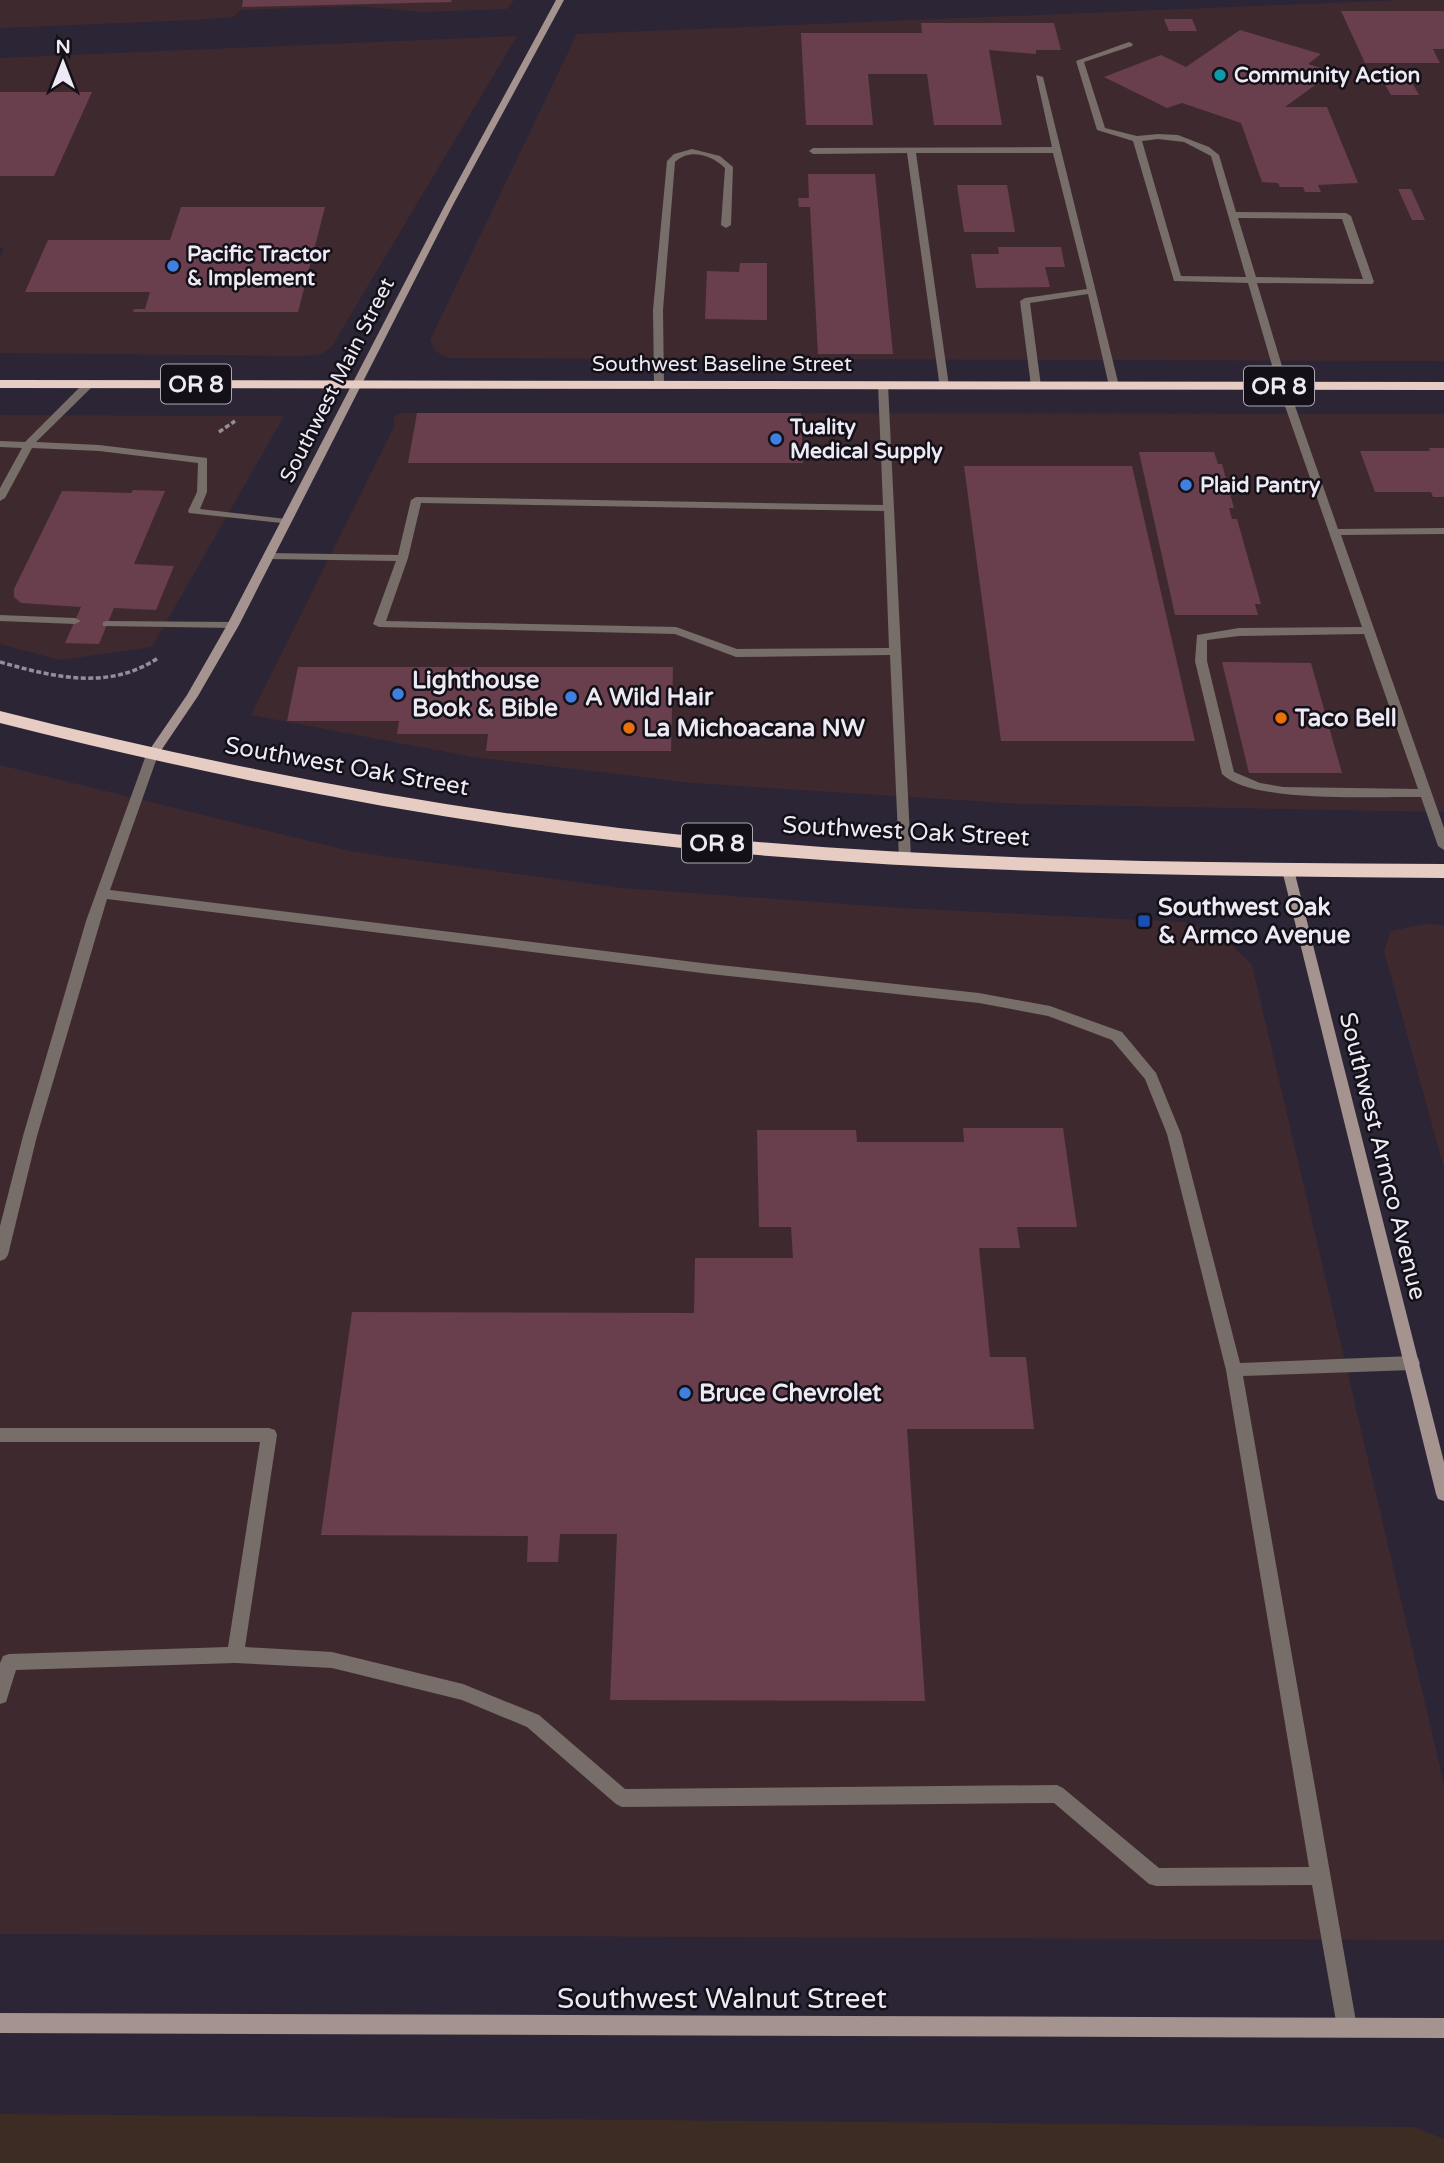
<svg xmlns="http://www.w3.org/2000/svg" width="1444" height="2163" viewBox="0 0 1444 2163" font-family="'Varela Round',sans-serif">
<rect width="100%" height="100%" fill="#2c2536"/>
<!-- commercial -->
<path fill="#3e2a2e" d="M0 0H514L507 9 422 12 357 6 241 10 233 17 193 20 0 28Z
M1401 0H1444V361L449 358 435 351 430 340 577 34Z
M517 36 332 346 322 354 303 356 0 353V256L4 248H0V58Z
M401 413 1444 414V812L1023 804 692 783 473 757 251 715 395 425 393 417Z
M0 415 284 416 152 647 60 660 0 644Z
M0 765 354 852 622 888 901 908 1184 922 1220 934 1252 965 1444 1784V1940L0 1934Z
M1425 924 1444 925V1168L1384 951 1391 931Z"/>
<!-- industrial -->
<path fill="#3d2c23" d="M0 2114 1414 2127 1444 2139V2163H0Z"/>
<!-- building -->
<path fill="#693e4d" d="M243 0H451L452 2 242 7Z
M1341 11H1444V49H1433L1440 63H1365Z
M1164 19H1192L1197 31H1169Z
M921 23H1054L1061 50H1036V54L989 50 1002 125H934L927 74H868L873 125H806L801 33H922Z
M1240 30 1321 54 1308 64 1333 72 1285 107H1327L1358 183 1318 185 1321 192H1305L1303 187H1280L1278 183 1262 182 1241 123 1182 103 1167 108 1104 77 1161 55 1186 67Z
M1408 75 1419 95H1391L1380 76Z
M0 92H92L54 176H0Z
M808 174H875L893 354H818L810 207H799L798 198H809Z
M957 185H1007L1015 232H964Z
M1398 189H1411L1425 220H1412Z
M181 207H325L298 312H133L134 309H145L150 292H25L48 240H170Z
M998 247H1061L1065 267H1045L1050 287 976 288 971 254H999Z
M740 263H767V320L705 319 707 271 739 272Z
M417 413H801L803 463H408Z
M1429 448H1444V497H1433L1431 492H1375L1360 451H1430Z
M1139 452H1214L1218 464H1222L1234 508H1229L1232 519H1237L1261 604H1255L1258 615H1175Z
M964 466H1132L1195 741H1001Z
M133 490 165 491 134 564 174 566 156 610 114 608 99 644 65 643 81 607 21 603 14 597V589L62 491 131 493Z
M1222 662 1311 663 1342 773H1249Z
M298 667H673L671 751H486L488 734H397L399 721H287Z
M963 1128H1063L1077 1227H1017L1020 1248H979L990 1357H1026L1034 1429H907L925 1701 610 1700 617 1534H560L558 1562H527L528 1536 321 1535 352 1312 694 1313 695 1258H793L791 1227H759L757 1130H856L857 1142H964Z"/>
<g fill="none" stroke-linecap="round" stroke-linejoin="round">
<!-- path -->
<path stroke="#948e9c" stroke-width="3.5" stroke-dasharray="5 2.5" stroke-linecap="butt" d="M219 432 235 421
M0 662C53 677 109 691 158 658"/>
<!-- lane -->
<path fill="#776d69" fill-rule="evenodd" d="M1129 42 1133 44 1132 46 1084 62 1105 128 1137 136 1158 134 1178 135 1209 147 1219 155 1236 212 1346 213 1351 216 1374 282 1372 284 1257 283 1288 386 1338 529 1444 528V534L1341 535 1444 828V850L1438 846 1421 797C1376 796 1252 804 1222 774L1195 661 1197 635 1239 628 1362 627 1278 386 1248 283 1174 281 1133 141 1097 130 1076 61ZM1158 139 1184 142 1211 156 1246 277 1181 276 1142 141ZM1238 218 1342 219 1363 279 1256 277ZM1364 634 1418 789 1283 787 1260 783 1234 772 1207 661V640L1239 636Z
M1036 75 1043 77 1119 386 1114 389 1109 386 1088 294 1030 303 1041 386 1036 389 1031 386 1020 301 1025 298 1087 289 1053 153H916L949 386 940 388 907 153 813 154 809 151 813 148 1052 147Z
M692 149 720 156 733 167 731 225 726 228 721 225 725 168C711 155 690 148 675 162L663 310 664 385 659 388 654 385 653 310 667 161 674 154Z
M89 381 93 382V386L36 442 99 445 207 458V492L200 509 286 519 291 522 290 524 189 513 188 511 197 492 198 463 99 451 32 448 5 498 0 501V488L22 448 0 447V441L25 442 85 382Z
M883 382 888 385 911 858 905 862 899 858 890 655 736 657 675 634 379 627 373 624 396 561 268 559 263 556 268 553 398 555 411 500 416 497 883 505 878 385ZM421 503 884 511 889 648 737 649 676 627 386 621 408 558Z
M0 615 75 618 81 621 75 624 0 621Z
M107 621 233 622 239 625 233 628 103 626V622Z
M152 751 158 755 110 890 710 964 979 993 1050 1006 1122 1032 1156 1073 1181 1134 1240 1363 1412 1356 1418 1358 1420 1363 1418 1368 1412 1370 1243 1376 1357 2027 1354 2034 1347 2037 1340 2034 1337 2027 1312 1885 1156 1886 1149 1884 1054 1803 622 1807 616 1804 527 1727 462 1700 332 1668 235 1663 16 1670 6 1702 0 1704V1663L3 1656 9 1654 228 1647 260 1442H0V1428H269L275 1430 277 1435 245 1647 332 1652 463 1684 539 1715 625 1789 1057 1785 1063 1788 1159 1868 1309 1867 1226 1370 1167 1134 1145 1079 1112 1040 1048 1016 979 1003 710 974 107 899 37 1136 8 1255 5 1259 0 1261V1226L23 1136 86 921 146 755Z"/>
<!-- secondary -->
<path fill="#a4938e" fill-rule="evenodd" d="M556 0H564L453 205 239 625 198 696 156 758H148L146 755 187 695 227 625 445 205Z
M1288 866 1294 870 1444 1462V1501L1438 1499 1436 1494 1282 870Z
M0 2013 1444 2018V2038L0 2033Z"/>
<!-- highway -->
<path fill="#e6ccc3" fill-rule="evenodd" d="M0 380 1444 382V390L0 388Z
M0 711C242 772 486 818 735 840 970 861 1207 863 1444 864V878C1207 876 970 874 734 853 486 831 241 784 0 723Z"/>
</g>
<!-- markers -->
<circle fill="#0f9aa8" stroke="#131017" stroke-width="2.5" cx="1220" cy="75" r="7"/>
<g fill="#3f7fe0" stroke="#131017" stroke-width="2.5">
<circle cx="173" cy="266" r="7"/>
<circle cx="776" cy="439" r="7"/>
<circle cx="1186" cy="485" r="7"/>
<circle cx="398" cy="694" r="7"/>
<circle cx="571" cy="697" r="7"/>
<circle cx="685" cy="1393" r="7"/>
</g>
<g fill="#e8710a" stroke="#131017" stroke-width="2.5">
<circle cx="1281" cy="718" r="7"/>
<circle cx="629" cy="728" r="7"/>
</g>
<rect fill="#1a4fb4" stroke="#131017" stroke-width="2.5" x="1137" y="914" width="14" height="14" rx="3.5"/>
<g text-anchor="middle" stroke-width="5" stroke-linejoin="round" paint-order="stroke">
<!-- far-poi labels -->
<g font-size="21" font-weight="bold" fill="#eeeaf5" stroke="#131017" text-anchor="start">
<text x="1234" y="82">Community Action</text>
<text x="187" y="261">Pacific Tractor<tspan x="187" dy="24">&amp; Implement</tspan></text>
<text x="790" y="434">Tuality<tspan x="790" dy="24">Medical Supply</tspan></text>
<text x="1200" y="492">Plaid Pantry</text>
</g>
<!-- far-street labels -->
<g font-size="21" fill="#eeeaf5" stroke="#131017">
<text x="722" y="371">Southwest Baseline Street</text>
<text transform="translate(337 380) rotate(-63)" y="7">Southwest Main Street</text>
</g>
<!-- shield labels -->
<g fill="#131017" stroke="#aca9b2" stroke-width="2">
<rect x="161" y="364.5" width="70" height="39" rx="5"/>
<rect x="1244" y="366.5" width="70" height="39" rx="5"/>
<rect x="682" y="823.5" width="70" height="39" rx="5"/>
</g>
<g font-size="23" font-weight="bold" fill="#eeeaf5">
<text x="196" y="392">OR 8</text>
<text x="1279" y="394">OR 8</text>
<text x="717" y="851">OR 8</text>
</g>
<!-- poi labels -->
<g font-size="24" font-weight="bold" fill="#eeeaf5" stroke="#131017" text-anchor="start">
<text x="412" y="688">Lighthouse<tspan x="412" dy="28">Book &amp; Bible</tspan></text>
<text x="585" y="705">A Wild Hair</text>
<text x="1295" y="726">Taco Bell</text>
<text x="643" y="736">La Michoacana NW</text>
<text x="1158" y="915">Southwest Oak<tspan x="1158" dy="28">&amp; Armco Avenue</tspan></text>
<text x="699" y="1401">Bruce Chevrolet</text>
</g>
<!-- street labels -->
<g font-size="24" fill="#eeeaf5" stroke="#131017">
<text transform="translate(347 766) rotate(10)" y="8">Southwest Oak Street</text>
<text transform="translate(906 831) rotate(3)" y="8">Southwest Oak Street</text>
<text transform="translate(1383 1156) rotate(76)" y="8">Southwest Armco Avenue</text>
</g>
<!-- near-street labels -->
<g font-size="28" fill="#eeeaf5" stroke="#131017">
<text x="722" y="2008">Southwest Walnut Street</text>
</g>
</g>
<!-- north arrow -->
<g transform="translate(63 63)" stroke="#131017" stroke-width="5" paint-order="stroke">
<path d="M0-5L12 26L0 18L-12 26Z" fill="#eeeaf5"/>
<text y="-10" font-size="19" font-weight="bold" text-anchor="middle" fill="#eeeaf5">N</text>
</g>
</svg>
